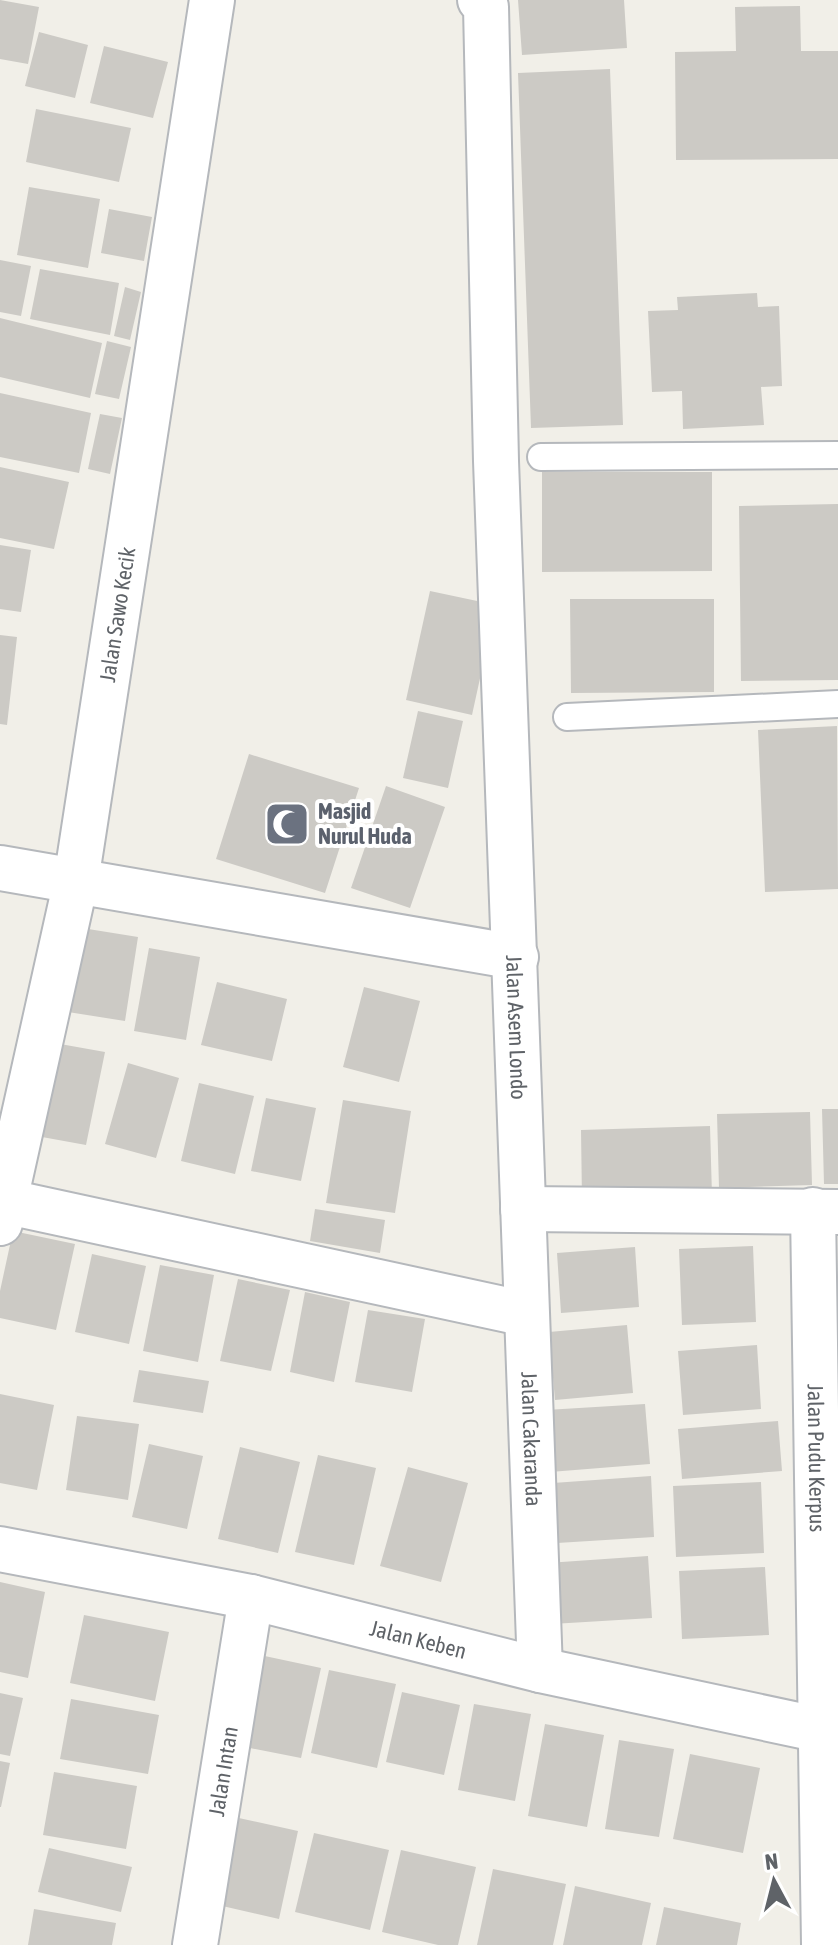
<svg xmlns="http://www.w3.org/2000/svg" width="838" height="1945" viewBox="0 0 838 1945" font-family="'Asap Condensed',sans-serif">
<rect width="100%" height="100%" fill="#f1efe8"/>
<!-- building -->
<path fill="#cccac5" d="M0 0 39 7 28 64 0 59Z
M518 0H624L627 48 522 55Z
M800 6 801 51H838V159L676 160 675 52 736 51 735 7Z
M39 32 88 45 75 98 25 86Z
M104 46 168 62 153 118 90 103Z
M610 69 623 425 531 428 518 73Z
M36 109 131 128 119 182 26 162Z
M29 187 100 199 88 268 17 255Z
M109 209 152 217 144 261 101 253Z
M0 260 31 266 21 316 0 312Z
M40 269 119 283 110 335 30 319Z
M125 287 141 292 130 340 114 336Z
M757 293 758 307 779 306 782 386 761 387 764 425 683 429 682 391 652 392 648 311 678 310 677 297Z
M0 318 102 343 90 398 0 377Z
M107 341 131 347 119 399 95 394Z
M0 393 91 413 79 473 0 457Z
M100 414 122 418 110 474 88 469Z
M0 467 69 482 54 549 0 538Z
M542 472H712V571L542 572Z
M838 504V680L741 681 739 506Z
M0 545 31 550 21 612 0 609Z
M430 591 496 605 472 715 406 700Z
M570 599H714V692L571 693Z
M0 635 17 637 7 725 0 724Z
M418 711 463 721 448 788 403 778Z
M837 726 838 889 765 892 758 730Z
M249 754 359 788 325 893 216 859Z
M386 786 445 807 410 908 351 888Z
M82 928 138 937 125 1021 68 1012Z
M149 948 200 957 186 1040 134 1031Z
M217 982 287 999 272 1061 201 1045Z
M364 987 420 1001 399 1082 343 1067Z
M49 1042 105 1052 86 1145 31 1135Z
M128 1063 179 1078 156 1158 105 1144Z
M199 1083 254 1096 235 1174 181 1161Z
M266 1098 316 1108 301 1181 251 1171Z
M343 1100 411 1111 395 1213 326 1203Z
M822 1109H838V1184H824Z
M810 1112 812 1185 719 1188 717 1114Z
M710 1126 712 1196 582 1200 581 1130Z
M315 1209 385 1220 380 1253 310 1241Z
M13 1231 75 1244 56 1330 0 1318V1291Z
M753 1246 756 1322 682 1325 679 1249Z
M635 1247 639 1307 561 1313 557 1253Z
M92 1254 146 1266 129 1344 75 1332Z
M160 1265 214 1275 198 1362 143 1351Z
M238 1279 290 1290 271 1371 220 1361Z
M305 1292 350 1302 334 1382 290 1372Z
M368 1310 425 1319 412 1392 355 1382Z
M627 1325 633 1393 555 1400 549 1332Z
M757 1345 761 1409 683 1415 678 1351Z
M139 1370 209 1381 203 1413 133 1402Z
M0 1394 54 1405 37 1490 0 1483Z
M645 1404 650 1464 550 1472 546 1410Z
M77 1416 139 1424 128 1500 66 1490Z
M778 1421 782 1471 682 1479 678 1429Z
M149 1444 203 1456 187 1529 132 1517Z
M240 1447 300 1462 278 1553 218 1539Z
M318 1455 376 1468 354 1565 295 1552Z
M408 1467 468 1483 441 1582 380 1566Z
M651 1476 654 1537 557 1543 553 1483Z
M761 1482 764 1553 676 1557 673 1486Z
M648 1556 652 1618 552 1624 547 1563Z
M765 1567 769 1635 682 1639 679 1571Z
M0 1582 45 1592 28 1678 0 1672Z
M84 1615 169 1632 155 1701 70 1683Z
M260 1655 321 1668 301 1758 240 1746Z
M329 1670 396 1684 377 1768 311 1753Z
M402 1692 460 1705 444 1775 386 1762Z
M0 1693 23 1698 10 1756 0 1754Z
M71 1699 159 1715 148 1774 60 1759Z
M474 1704 531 1714 515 1801 458 1790Z
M545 1724 604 1735 587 1827 528 1816Z
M619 1740 674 1749 659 1837 605 1829Z
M690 1754 760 1768 743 1853 673 1839Z
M0 1761 10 1763 1 1807H0Z
M54 1772 137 1786 126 1849 43 1835Z
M225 1815 298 1831 279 1919 205 1902Z
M314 1833 389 1850 370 1930 295 1912Z
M49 1848 132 1867 121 1912 38 1892Z
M401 1850 476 1867 458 1945H438L382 1932Z
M493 1869 566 1884 553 1945H477Z
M575 1886 651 1903 642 1945H563Z
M664 1907 741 1923 737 1945H656Z
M34 1909 116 1923 112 1945H28Z"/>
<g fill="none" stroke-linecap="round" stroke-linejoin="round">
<!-- lane casing -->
<g stroke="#b5b8bc" stroke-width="30">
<path id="lane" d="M541 457 838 455
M567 717 838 704"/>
</g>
<!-- street casing -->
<g stroke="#b5b8bc" stroke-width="48">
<g id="street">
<path id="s1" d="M480 0 486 7 496 461 540 1670"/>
<path d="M0 868 516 957"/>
<path d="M4 1201 526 1314"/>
<path d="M523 1209 838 1212"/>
<path id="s2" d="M813 1210 824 1945"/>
<path id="s3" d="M0 1223 76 881 212 0"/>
<path id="s4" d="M0 1549 251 1597 540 1670 821 1730H838"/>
<path id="s5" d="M195 1945 251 1597"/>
</g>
</g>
<!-- lane -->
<use href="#lane" stroke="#fff" stroke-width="26"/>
<!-- street -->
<use href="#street" stroke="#fff" stroke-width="44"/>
</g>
<!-- icons -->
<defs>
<g id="mosque-square" transform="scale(2.3)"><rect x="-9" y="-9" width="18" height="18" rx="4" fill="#6b7280" stroke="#fff"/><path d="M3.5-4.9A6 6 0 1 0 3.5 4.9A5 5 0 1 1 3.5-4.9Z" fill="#fff"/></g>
</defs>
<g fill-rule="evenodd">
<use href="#mosque-square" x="287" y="824"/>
</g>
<g text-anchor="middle" stroke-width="8" stroke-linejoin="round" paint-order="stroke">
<!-- street labels -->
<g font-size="22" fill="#5f6368" stroke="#fff">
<text dy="8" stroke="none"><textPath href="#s3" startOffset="620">Jalan Sawo Kecik</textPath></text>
<text dy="8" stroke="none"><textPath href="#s1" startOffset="1030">Jalan Asem Londo</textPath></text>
<text dy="8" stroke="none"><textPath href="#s1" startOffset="1442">Jalan Cakaranda</textPath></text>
<text dy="8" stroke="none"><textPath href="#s2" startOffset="248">Jalan Pudu Kerpus</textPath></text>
<text dy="8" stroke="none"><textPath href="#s4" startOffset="428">Jalan Keben</textPath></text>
<text dy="8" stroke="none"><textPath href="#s5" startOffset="176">Jalan Intan</textPath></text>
</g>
<!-- worship labels -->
<g font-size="22" font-weight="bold" fill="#5b616d" stroke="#fff" text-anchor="start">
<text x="318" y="819">Masjid<tspan x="318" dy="25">Nurul Huda</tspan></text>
</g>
</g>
<!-- north arrow -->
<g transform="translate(774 1881) rotate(353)" stroke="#ffffff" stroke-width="6" paint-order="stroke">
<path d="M0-6L14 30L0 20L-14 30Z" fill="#5f6368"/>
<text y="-12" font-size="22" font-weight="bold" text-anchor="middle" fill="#5f6368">N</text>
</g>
</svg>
